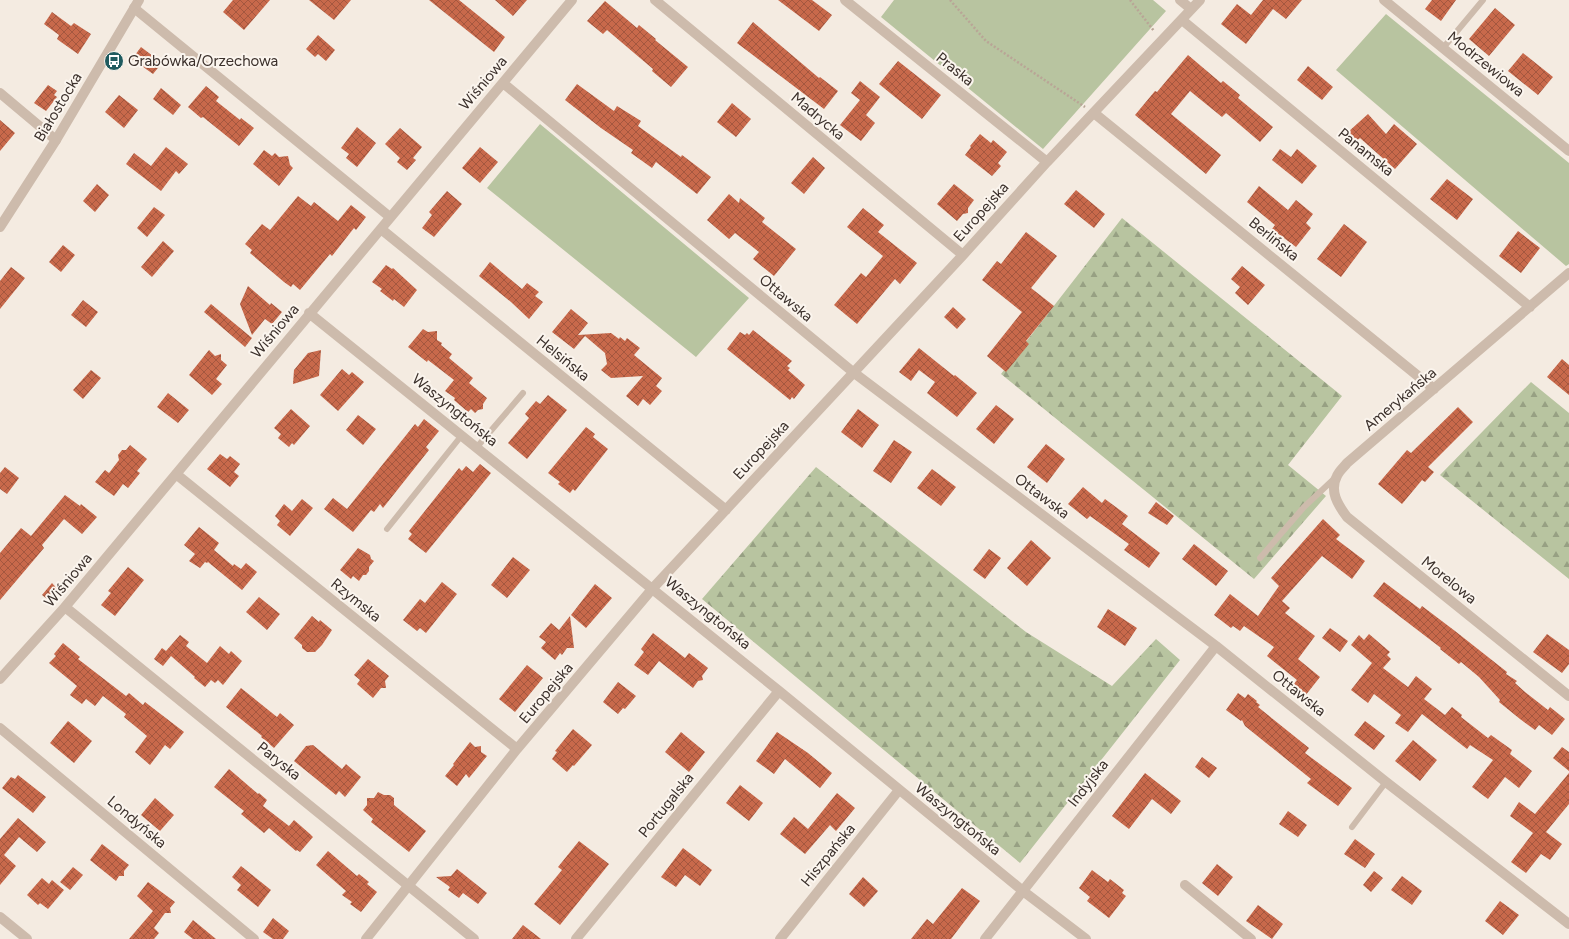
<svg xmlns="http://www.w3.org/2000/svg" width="1569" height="939" viewBox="0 0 1569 939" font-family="Figtree,sans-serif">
<defs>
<pattern id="forest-firs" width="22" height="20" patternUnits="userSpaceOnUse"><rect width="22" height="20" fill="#b8c4a0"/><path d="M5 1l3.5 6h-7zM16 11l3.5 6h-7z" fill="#97a083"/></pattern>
<pattern id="building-cross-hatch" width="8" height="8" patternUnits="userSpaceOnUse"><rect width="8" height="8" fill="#c8694b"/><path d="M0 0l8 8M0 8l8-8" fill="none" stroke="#a4573f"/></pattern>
</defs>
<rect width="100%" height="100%" fill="#f4ebe1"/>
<!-- grass -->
<path fill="#b8c4a0" d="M894 0H1153L1166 11 1043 149 881 17Z
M1386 14 1569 163V264L1566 266 1336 70Z
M540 124 749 298 696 357 487 188Z"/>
<!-- forest -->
<path fill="url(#forest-firs)" d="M1122 218 1342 396 1288 465 1326 496 1254 579 1001 374Z
M1531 382 1569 413V579L1440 475Z
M816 467 1026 632 1112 686 1156 639 1180 660 1020 863 702 599Z"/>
<!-- building -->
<path fill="url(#building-cross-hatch)" d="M233 0H270L244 30 223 12Z
M309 0H351L334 20Z
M429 0H459L505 37 494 52Z
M495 0H527L513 16Z
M778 0H812L832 15 819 31Z
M1263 0H1302L1286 19 1273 9 1246 44 1221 24 1237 4 1251 15Z
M1432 0H1456L1441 21 1425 9Z
M605 1 637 28 639 25 656 39 655 40 688 67 671 87 652 71 653 69 607 30 603 34 587 21Z
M1495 8 1515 25 1489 56 1469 39Z
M52 12 71 26 74 23 91 34 78 54 61 42 57 39 59 35 44 24Z
M753 22 819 78 820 77 838 91 824 109 737 43Z
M318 35 335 50 326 61 318 54 315 57 306 49Z
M141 47 162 63 153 74 132 59Z
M1523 53 1553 77 1538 95 1508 71Z
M1188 55 1221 83 1223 81 1240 95 1238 98 1273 127 1260 142 1226 113 1222 117 1190 91 1171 114 1221 155 1206 174 1135 115 1155 91 1157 92Z
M898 61 941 95 922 119 879 84Z
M1308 66 1333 87 1322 100 1297 80Z
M860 81 880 97 866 115 875 123 861 141 840 125 860 100 851 93Z
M577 84 614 111 617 106 641 121 638 126 681 157 682 155 711 177 697 194 656 162 652 168 631 153 633 150 601 128 565 100Z
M48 85 57 91 54 95 57 97 46 111 34 103Z
M206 86 219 97 216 101 240 120 241 118 254 128 239 146 203 117 201 118 188 107Z
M161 88 181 105 173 115 153 99Z
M119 95 138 110 124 128 105 112Z
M732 103 751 119 736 137 717 122Z
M1368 114 1386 134 1394 124 1417 144 1395 169 1360 138 1355 142 1347 133Z
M0 120 15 133 0 151Z
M357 127 376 143 357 167 346 158 349 154 341 148Z
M400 128 422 147 413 158 416 160 407 170 397 162 400 158 385 144Z
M980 134 991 143 993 140 1007 152 998 163 1001 166 992 176 965 155 971 147 970 146Z
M166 147 188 164 179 174 176 171 161 191 126 164 134 153 151 166Z
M480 147 498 162 480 183 462 168Z
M1280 149 1291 157 1297 149 1317 166 1302 184 1272 160Z
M264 150 272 156 275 153 279 157 288 156 290 165 293 168 279 186 253 164Z
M813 157 825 168 804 194 791 183Z
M1447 179 1473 199 1457 220 1430 199Z
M97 184 109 195 95 212 83 201Z
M954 184 974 200 968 208V213L963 214 957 221 937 204Z
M1259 186 1288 210 1296 200 1313 214 1306 223 1311 228 1296 247 1272 229 1275 225 1247 202Z
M1076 190 1105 214 1094 228 1064 204Z
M447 191 462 204 434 237 422 228 432 215 429 212Z
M729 194 739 203 740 198 765 218 762 222 796 249 774 276 753 259 759 252 735 233 729 239 707 220Z
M298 196 311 206 314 202 338 221 351 205 366 217 356 230 354 228 332 256 330 254 300 290 293 284 291 287 284 282 250 253 252 250 245 244 262 224 270 230Z
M154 207 165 215 147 237 137 228Z
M863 208 884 225 878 232 917 263 900 284 895 279 857 324 834 305 861 273 866 277 883 256 847 227Z
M1344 224 1367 242 1341 277 1317 259Z
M1518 231 1540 248 1521 273 1499 256Z
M1026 232 1057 256 1031 288 1054 306 1026 341 1029 344 1006 372 987 356 1022 312 982 280 997 261 1001 264Z
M163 241 174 251 152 277 141 267Z
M63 245 75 255 61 272 49 262Z
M490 262 522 289 527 283 539 292 535 296 543 302 529 319 511 302 479 276Z
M386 265 392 269 393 268 417 290 404 307 394 299 393 301 380 291 382 289 372 282Z
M1242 266 1265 285 1248 305 1235 293 1240 287 1231 279Z
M11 267 25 278 0 309V281Z
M248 286 270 305 271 303 282 312 272 324 265 319 252 335 240 304Z
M83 300 98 312 86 327 71 315Z
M211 304 252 338 245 347 204 312Z
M953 307 966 319 957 329 944 317Z
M571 309 588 323 578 335 611 333 619 339 620 337 625 341 627 338 640 348 634 355 662 378 656 386 662 391 650 405 643 399 638 406 626 396 643 376 611 378 601 370 607 364 605 353 585 336 574 349 552 332Z
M423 329 428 332 437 331V340L442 343 441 345 452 354 449 358 473 378 469 383 487 398 483 404V409L478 410 475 413 471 409 468 412 454 400 455 398 445 391 454 380 428 360 427 362 408 347Z
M753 330 792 361 787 366 790 368 788 370 805 385 794 399 792 397 790 400 727 349 740 332 745 335 747 333 749 335Z
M919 348 954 376 955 375 977 393 957 417 927 393 935 382 919 370 911 381 899 372Z
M209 350 215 356 221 354V360L227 365 216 379 222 384 212 395 189 375Z
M321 350 319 376 293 384 294 370 308 353Z
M1562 359 1569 365V395L1547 377Z
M342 369 349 375 352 372 364 382 338 411 320 395Z
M91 370 101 378 83 399 73 390Z
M168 393 189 410 178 423 157 407Z
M548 395 567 410 527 459 508 443 529 418 525 414 530 408 536 401 540 404Z
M996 405 1014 419 994 444 976 429Z
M1458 407 1473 422 1428 467 1434 472 1425 482 1422 480 1402 504 1378 484 1407 450 1411 453Z
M291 409 310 426 294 445 292 443 289 447 278 438 281 434 274 428Z
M858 409 879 425 862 448 841 432Z
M358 415 376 429 363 445 346 430Z
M424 419 439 431 426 447 429 450 383 508 380 504 374 512 371 510 353 532 324 509 333 498 347 509 415 424 418 427Z
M586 427 595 434 593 437 608 449 575 491 573 489 570 493 558 484 560 482 548 473Z
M894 440 912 452 891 483 873 471Z
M1046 444 1065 459 1047 483 1027 467Z
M130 445 147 459 137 471 140 473 128 488 123 484 114 496 95 482 105 470 109 473 119 460 118 455 122 450H126Z
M220 454 227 459 230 456 240 464 234 472 239 476 230 487 207 469Z
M480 464 491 473 426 553 408 539 412 534 409 531 459 468 462 471 466 466 473 472Z
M5 467 19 478 7 494 0 489V473Z
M932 469 956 487 941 506 917 488Z
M1083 487 1102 503 1105 499 1128 516 1122 524 1160 553 1149 568 1124 550 1129 544 1090 516 1087 519 1068 504Z
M65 495 80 506 81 504 97 517 82 534 64 519 42 545 44 548 0 600V553L21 528 31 536Z
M302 499 313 508 290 536 277 525 280 521 275 516 284 504 292 511Z
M1156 502 1174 516 1167 525 1148 513Z
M1323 519 1340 535 1336 539 1365 561 1352 579 1322 556 1282 601 1290 608 1285 613 1315 636 1298 659 1320 677 1305 696 1292 686 1297 680 1267 656 1274 647 1244 626 1240 631 1233 626 1231 628 1214 615 1230 594 1258 616 1279 586 1271 578Z
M199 527 219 543 214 550 233 566 234 564 241 569 246 563 257 572 242 590 208 562 207 563 205 562 200 568 189 561 195 554 184 545Z
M1031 540 1051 558 1027 586 1007 568Z
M1194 544 1228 571 1216 586 1182 559Z
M358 548 370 555 371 559 374 561 369 567V571L366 575H363L359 581 353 576 351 579 340 570Z
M989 549 1001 558 985 579 973 570Z
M513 557 530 570 507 598 491 585Z
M128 567 144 580 115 616 101 605 111 593 108 591Z
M442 582 457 594 426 633 420 628 417 631 403 620 420 599 425 603Z
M1384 582 1420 609 1422 606 1455 631 1507 672 1506 674 1517 681 1515 683 1525 692 1548 710 1550 707 1565 719 1552 735 1539 725 1535 730 1520 719 1499 702 1500 700 1479 677 1461 662 1459 664 1440 649 1441 648 1373 596Z
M52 583 60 592 51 602 42 595Z
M595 584 612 598 586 628 571 615Z
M259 597 280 614 267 630 246 612Z
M1108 609 1137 628 1125 646 1097 627Z
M312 616 319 622 320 620 332 630 322 645 315 652H307L302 648V645L294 638Z
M570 616 574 648H567L562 655 560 653 555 660 541 648 546 642 539 637 551 623 559 630Z
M1330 628 1348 641 1340 652 1322 638Z
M653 633 685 658 689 653 708 668 702 676 703 680 698 681 693 688 659 661 648 675 634 665 644 652 641 649Z
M1369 634 1390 652 1387 655 1391 659 1383 668 1408 687 1416 676 1432 689 1424 699 1445 715 1452 707 1462 715 1461 717 1488 738 1491 735 1512 750 1510 754 1532 771 1519 788 1505 777 1488 799 1472 787 1493 760 1470 745 1467 749 1422 714 1408 732 1395 723 1401 715 1374 694 1368 703 1351 690 1372 663 1351 645 1359 635 1364 640Z
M1547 634 1569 650V664L1562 673 1533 652Z
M180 635 189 642 186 646 207 663 220 646 229 654 231 651 242 661 223 685 218 680 215 683 211 680 205 687 194 678 195 677 171 656 163 666 154 659 162 648 166 651Z
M63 643 80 657 78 659 126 696 129 693 143 705 145 702 184 732 170 749 165 745 150 765 135 752 147 736 124 717 126 714 103 696 95 706 86 699 82 704 70 695 77 686 49 663 56 656 54 654Z
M368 659 389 676 385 681 386 688H381L373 698 357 684 360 680 354 675Z
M527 665 543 678 515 712 499 699Z
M618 682 636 696 625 709 623 708 618 714 603 702Z
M241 688 277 717 280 713 294 725 274 748 261 737 262 736 226 707Z
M1238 693 1245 698 1248 694 1257 701 1256 702 1260 705 1258 707 1309 748 1305 753 1352 788 1338 806 1307 783 1311 779 1245 726 1242 720 1241 721 1226 710Z
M68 721 92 741 74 763 50 743Z
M1365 721 1385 736 1374 750 1354 735Z
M573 729 592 745 574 766 573 765 567 772 552 759 557 752 555 751Z
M681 732 705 752 689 772 665 752Z
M777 732 808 753 832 773 820 788 785 759 774 774 756 761Z
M1413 740 1437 760 1420 781 1395 761Z
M470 742 475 747 481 746V752L487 756 469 778 466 774 457 786 445 776 454 765 453 764Z
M313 745 342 769 346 764 361 777 345 797 339 791 336 795 294 761 306 746Z
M1562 747 1569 752V771L1553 758Z
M1202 757 1217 768 1209 778 1195 767Z
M229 769 258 794 259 793 267 800 263 806 289 826 294 820 310 834 313 837 300 852 297 850 296 851 269 828 264 833 241 814 244 811 214 787Z
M1145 773 1181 801 1171 814 1152 799 1129 829 1112 816Z
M1569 773V804L1546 832 1562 844 1550 860 1541 854 1526 873 1511 862 1533 833 1510 816 1519 802 1535 814Z
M18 775 46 797 33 813 2 788 11 777 15 779Z
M740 785 763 803 749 821 726 803Z
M378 792 384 795H390L394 798V805L426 831 409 852 371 822 373 819 363 810 367 805V798H374Z
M837 793 855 808 836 831 830 825 805 854 780 834 794 817 808 829Z
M155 798 174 815 160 831 141 815Z
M1288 811 1307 825 1298 837 1279 824Z
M18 818 46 842 37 852 19 837 4 855 16 866 0 885V839Z
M1355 839 1375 854 1365 868 1344 854Z
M579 841 609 864 560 925 534 904 562 870 558 867Z
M102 844 129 865 124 871V876H119L116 881 90 860Z
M683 848 712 870 700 886 685 875 676 887 661 877Z
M328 851 357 876 359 874 369 882 367 884 377 892 361 912 350 904 352 902 342 895 346 891 316 865Z
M1217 864 1233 877 1218 896 1202 883Z
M241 866 271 890 258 907 237 890 241 885 232 877Z
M73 867 83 875 70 890 60 882Z
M457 869 487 893 478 904 463 893 459 898 448 890 450 887 436 877 451 876Z
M1092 870 1108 882 1110 879 1124 890 1122 893 1126 896 1109 918 1087 901 1090 897 1079 888Z
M1374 871 1383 878 1371 892 1363 885Z
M1402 876 1422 891 1412 905 1391 890Z
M863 877 878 891 864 907 849 894Z
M42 878 49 884 52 880 64 890 48 909 40 903 38 905 27 895Z
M148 882 175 902 170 908 171 913H165L154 928 159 933 154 939H129L153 911 137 896Z
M962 888 980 901 951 939H911L927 919 933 924Z
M1500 901 1519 915 1503 935 1485 921Z
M1258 905 1283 924 1272 939 1246 921Z
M273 918 289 931 283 939H273L263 932Z
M193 920 216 939H193L184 932Z
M523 925 541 939H512Z"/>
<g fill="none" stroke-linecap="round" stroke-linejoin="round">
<!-- path -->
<path stroke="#b9a596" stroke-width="2.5" stroke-dasharray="2 2" stroke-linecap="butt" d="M950 0 986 41 1085 107
M1130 0 1154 31"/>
<!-- service -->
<path stroke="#cdbbac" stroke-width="6" d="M1443 48 1483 0
M477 447 523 393
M387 529 462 435
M1260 558 1304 507 1336 477
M1352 827 1386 782"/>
<!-- minor -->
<path stroke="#cdbbac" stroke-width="10" d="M655 0 963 255
M845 0 1047 162
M1180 0 1191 9
M1384 0 1569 151
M134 8 390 217
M1182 20 1530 307
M503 83 853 372 1216 646 1386 782 1569 924
M0 93 56 140
M1094 113 1434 389
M381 229 726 510
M1569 273 1347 463C1344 467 1339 471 1337 476 1329 491 1338 505 1347 517L1569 696
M309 313 779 691 1023 891 1086 939
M176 474 517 749
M65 607 474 939
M0 679 65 607 572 0
M0 728 254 939
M1185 885 1251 939
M0 917 27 939
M366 939 517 749 653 588 963 255 1047 162 1200 0
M576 939 779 691
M780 939 899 790
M985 939 1216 646"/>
<!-- tertiary -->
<path stroke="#cdbbac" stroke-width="10" d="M0 227 56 140 139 0"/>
</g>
<!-- icons -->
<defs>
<g id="bus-disc" transform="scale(1)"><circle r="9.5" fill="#1f5a5e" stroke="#fbf5ee"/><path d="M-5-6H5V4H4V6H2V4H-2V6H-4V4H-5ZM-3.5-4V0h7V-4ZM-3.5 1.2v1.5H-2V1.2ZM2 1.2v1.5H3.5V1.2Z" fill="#fff"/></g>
</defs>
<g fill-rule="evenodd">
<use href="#bus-disc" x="114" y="61"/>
</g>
<g text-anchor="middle" stroke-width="4" stroke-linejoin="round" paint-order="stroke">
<!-- poi labels -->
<g font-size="15" fill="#3b302b" stroke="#fbf5ee" text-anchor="start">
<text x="128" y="66">Grabówka/Orzechowa</text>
</g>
<!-- street labels -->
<g font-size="15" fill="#3b302b" stroke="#fbf5ee">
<text transform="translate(1486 64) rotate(39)" y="5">Modrzewiowa</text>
<text transform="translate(955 69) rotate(39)" y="5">Praska</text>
<text transform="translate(483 83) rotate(-50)" y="5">Wiśniowa</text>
<text transform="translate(58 107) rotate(-59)" y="5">Białostocka</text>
<text transform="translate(818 116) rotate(40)" y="5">Madrycka</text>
<text transform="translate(1366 152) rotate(39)" y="5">Panamska</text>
<text transform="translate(981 212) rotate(-48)" y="5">Europejska</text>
<text transform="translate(1274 239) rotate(39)" y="5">Berlińska</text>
<text transform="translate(786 298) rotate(40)" y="5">Ottawska</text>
<text transform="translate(275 331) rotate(-50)" y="5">Wiśniowa</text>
<text transform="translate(563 358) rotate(39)" y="5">Helsińska</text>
<text transform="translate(1400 399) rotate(-40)" y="5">Amerykańska</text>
<text transform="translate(455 410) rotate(39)" y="5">Waszyngtońska</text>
<text transform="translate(761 450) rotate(-47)" y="5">Europejska</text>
<text transform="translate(1042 496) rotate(37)" y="5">Ottawska</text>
<text transform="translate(68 580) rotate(-50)" y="5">Wiśniowa</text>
<text transform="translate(1449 580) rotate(39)" y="5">Morelowa</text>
<text transform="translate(356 600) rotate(39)" y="5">Rzymska</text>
<text transform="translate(708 613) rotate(39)" y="5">Waszyngtońska</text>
<text transform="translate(546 693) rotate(-50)" y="5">Europejska</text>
<text transform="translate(1299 693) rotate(39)" y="5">Ottawska</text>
<text transform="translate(279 761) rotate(39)" y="5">Paryska</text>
<text transform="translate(1088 783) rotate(-52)" y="5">Indyjska</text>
<text transform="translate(666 805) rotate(-51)" y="5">Portugalska</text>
<text transform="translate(958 819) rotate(39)" y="5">Waszyngtońska</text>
<text transform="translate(137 822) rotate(40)" y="5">Londyńska</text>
<text transform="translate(828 855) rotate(-51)" y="5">Hiszpańska</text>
</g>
</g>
</svg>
